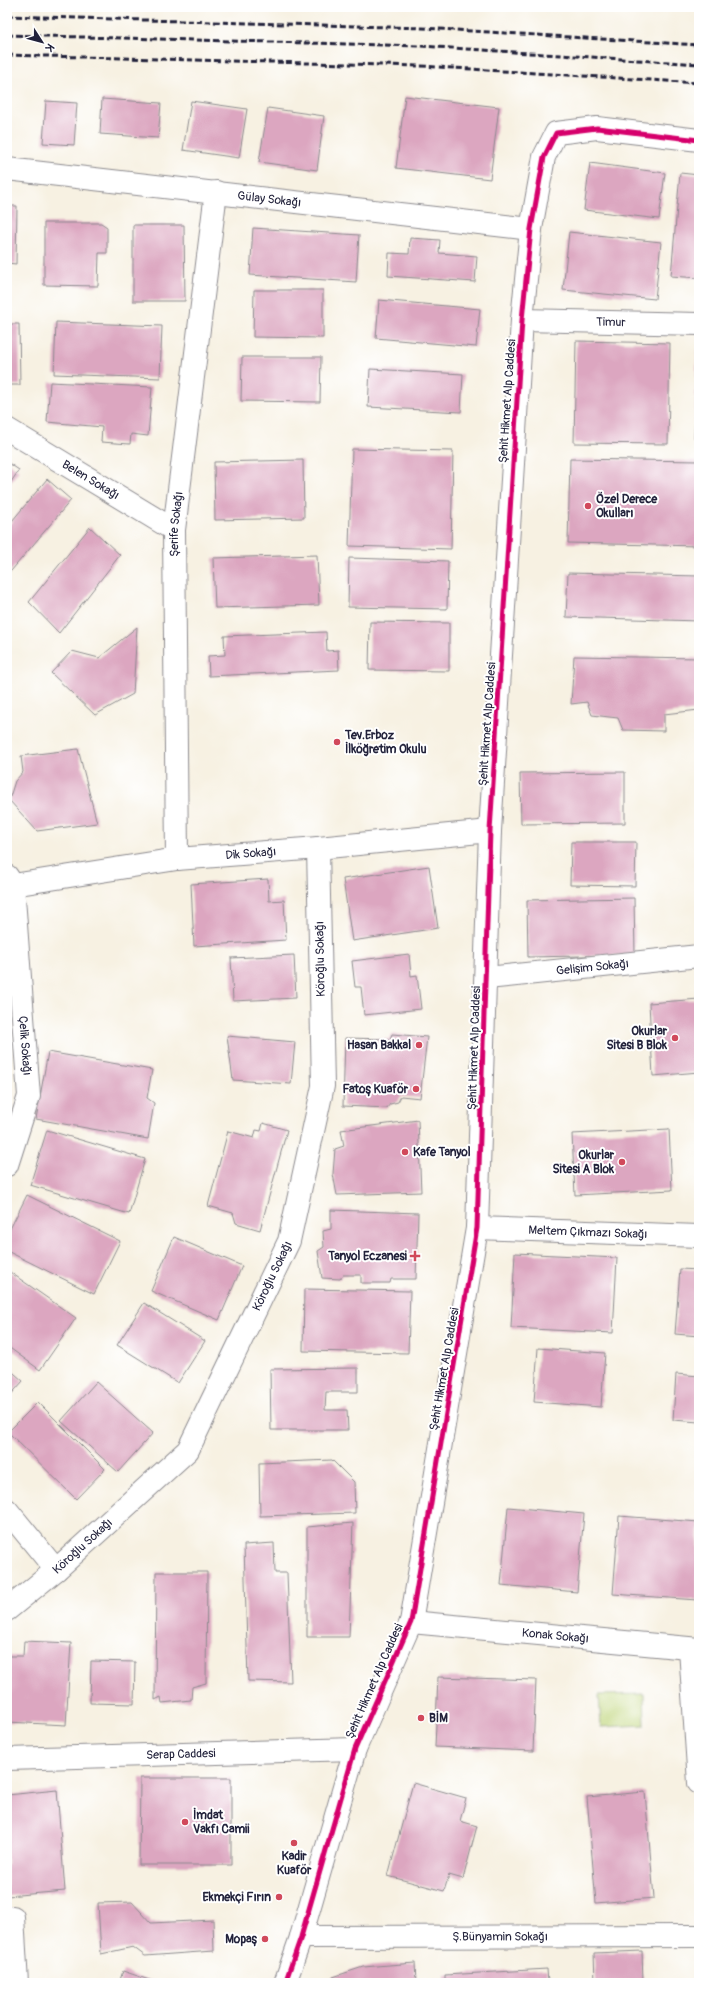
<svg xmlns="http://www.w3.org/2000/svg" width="706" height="1990" viewBox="0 0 706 1990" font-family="Pangolin,sans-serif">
<rect width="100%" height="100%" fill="#fff"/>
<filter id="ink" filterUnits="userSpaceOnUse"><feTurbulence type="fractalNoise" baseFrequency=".025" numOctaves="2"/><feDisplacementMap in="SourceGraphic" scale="8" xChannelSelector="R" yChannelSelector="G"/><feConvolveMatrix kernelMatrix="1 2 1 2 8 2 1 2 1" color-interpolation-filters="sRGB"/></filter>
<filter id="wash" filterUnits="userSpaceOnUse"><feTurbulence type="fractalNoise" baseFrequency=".012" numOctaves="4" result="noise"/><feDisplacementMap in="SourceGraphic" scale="16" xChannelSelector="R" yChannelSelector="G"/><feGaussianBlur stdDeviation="0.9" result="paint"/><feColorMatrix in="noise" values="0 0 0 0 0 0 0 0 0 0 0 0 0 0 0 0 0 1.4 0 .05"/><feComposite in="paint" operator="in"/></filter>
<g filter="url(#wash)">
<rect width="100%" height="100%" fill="#f7f1e2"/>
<!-- green -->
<path fill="#bfd67a" stroke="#707c5a" d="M644 1694 645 1725 601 1727 599 1695Z"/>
<g id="blocks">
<!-- building -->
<path fill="#dca6c0" d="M405 96 499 107 490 179 396 168Z
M102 99 161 103 158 138 100 134Z
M46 101 77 103 74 145 43 143Z
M191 101 247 109 239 158 183 150Z
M268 108 324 116 317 170 259 162Z
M590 163 665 173 659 219 584 210Z
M680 173 699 175V278L671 276Z
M7 206H17L16 264 7 263Z
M44 223H101L107 227V253H99L98 286 44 285Z
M133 225H184L185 301H133Z
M253 228 359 235 356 282 250 275Z
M569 232 661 242 655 299 563 290Z
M410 238 440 240 439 253 477 256 475 282 388 276 389 253 409 254Z
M254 290H323V338L253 337Z
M379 300 480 309 476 347 376 338Z
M56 322 162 326 160 378 54 374Z
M7 324H19L20 385H7Z
M576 341 670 343 668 444 574 443Z
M697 349H699V438H694Z
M242 357H321L320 402 241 401Z
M370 369 463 374 461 412 368 407Z
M50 382 152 387 148 436 131 434 130 444 101 442 102 427 47 422Z
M352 449 453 451 451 549 349 546Z
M570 459 699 461V546L568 543Z
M303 460 304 518 215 520 214 462Z
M7 462 19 470 7 488Z
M47 479 71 500 11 571 7 568V527Z
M90 527 120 555 59 633 29 602Z
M317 555 319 605 215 608 213 558Z
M349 558 448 561 447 609 348 607Z
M568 573 699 576V621L566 617Z
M370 622 449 623V671L369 670Z
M137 627 133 694 95 715 51 673 72 651 99 658Z
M326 632 327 651 338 650 339 670 209 676 208 656 225 655 224 636Z
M574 656 699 658V710L664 714V731L623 730 618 718 592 715 587 702 571 704Z
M78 749 97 823 37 831 9 800 15 781 23 772 21 756Z
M625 772V823L521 824 520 773Z
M571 842H636L635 886 570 885Z
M429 866 438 928 352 941 343 879Z
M268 879 269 901 284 900 286 940 194 946 191 884Z
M634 898 635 955 528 957 527 900Z
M409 954 411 976 417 975 421 1009 364 1015 361 987H355L352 961Z
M294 955 296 998 233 1001 231 958Z
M699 999V1072L653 1076 649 1003Z
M392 1034 427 1037 420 1098 401 1096 398 1102 390 1104 387 1108 343 1106 345 1038 390 1039Z
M227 1036 295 1042 291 1084 233 1080Z
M48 1052 152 1070 147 1098 154 1103 148 1139 36 1119Z
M418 1120 421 1192 337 1195 333 1174 335 1149 344 1146 341 1130Z
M263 1123 287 1130 260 1230 236 1223 233 1213 208 1206 228 1131 254 1138 256 1130 261 1131Z
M669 1129 672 1190 575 1195 572 1134Z
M47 1130 145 1159 129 1214 30 1185Z
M27 1195 120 1241 94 1294 7 1251V1235Z
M331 1210 418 1213 416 1279H391L390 1283H361V1275H343L340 1279 322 1278 318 1251 324 1247 323 1231 331 1229Z
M174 1237 242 1266 219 1320 151 1291Z
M515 1253 617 1258 613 1333 511 1328Z
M680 1269 699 1270V1336L675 1334Z
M7 1270 76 1318 40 1370 7 1346Z
M304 1289 410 1291 408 1353 303 1351Z
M144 1303 205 1341 178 1383 117 1345Z
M538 1348 605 1353 601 1407 534 1402Z
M7 1367 23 1381 7 1399Z
M358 1368V1392H326L325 1410H347L348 1430H271L270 1369Z
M676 1374 699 1376V1422L673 1420Z
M96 1382 153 1433 118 1472 61 1421Z
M38 1402 105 1469 76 1499 8 1432Z
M332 1460 354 1482 355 1513 260 1516 259 1463Z
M508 1507 584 1514 577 1592 501 1585Z
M619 1516 699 1522 697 1600 613 1594Z
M353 1523 349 1637H307V1527Z
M274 1543 275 1573H287L291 1682 248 1681 244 1545Z
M156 1572H207L206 1683 192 1687 191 1700 162 1703 161 1697 155 1700Z
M24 1641 71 1643 66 1725 7 1722V1669H9V1656H23Z
M91 1661 135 1662 134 1704 90 1703Z
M438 1677 536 1680 533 1751 435 1747Z
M140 1778H231V1865H139Z
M413 1783 466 1798 460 1821 477 1826 463 1879 449 1875 444 1891 388 1876Z
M57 1790 65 1891 7 1896V1795Z
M645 1792 654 1898 596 1903 587 1797Z
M132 1902 151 1923 213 1920 214 1951 145 1956 133 1947 101 1954 98 1903Z
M642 1951 643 1983H595L594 1953Z
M415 1963 416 1983H329L333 1977 363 1967Z
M547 1969 548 1983H445V1975Z
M123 1971 158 1983H119Z"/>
</g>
</g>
<g filter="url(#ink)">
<use href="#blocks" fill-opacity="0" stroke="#8c8a8e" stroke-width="1"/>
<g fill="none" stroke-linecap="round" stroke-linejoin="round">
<!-- minor casing -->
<g stroke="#8c8a8e" stroke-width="24">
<g id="minor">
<path id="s1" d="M7 169 531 229"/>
<path id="s2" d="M522 320 699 324"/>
<path id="s3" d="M7 429 174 530"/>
<path id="s4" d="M177 859 174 530 216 192"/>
<path id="s5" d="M7 876 13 885 29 1096 7 1165"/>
<path id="s6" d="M13 885 177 859 318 848 490 831"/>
<path id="s7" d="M487 978 699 956"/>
<path id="s8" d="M477 1228 699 1236"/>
<path d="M7 1510 56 1570"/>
<path id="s9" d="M7 1610 56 1570 188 1450 289 1241 323 1086 318 848"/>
<path d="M690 1649 699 1783"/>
<path id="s10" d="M7 1759 355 1749"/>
<path d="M13 1917 17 1983"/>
<path id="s11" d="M301 1937 699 1936"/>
<path d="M285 1983 301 1937 355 1749 411 1622 477 1228 490 831 522 320 531 229 544 157 556 133 597 128 699 140"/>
</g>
</g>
<!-- major casing -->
<g stroke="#8c8a8e" stroke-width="24">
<g id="major">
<path id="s12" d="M411 1622 699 1649"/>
</g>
</g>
<!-- minor -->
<use href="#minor" stroke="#fff" stroke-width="22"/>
<!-- major -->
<use href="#major" stroke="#fff" stroke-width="22"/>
<!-- rail -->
<path stroke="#22223b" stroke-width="3" stroke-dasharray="6 3" stroke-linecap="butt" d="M7 16 423 28 699 45
M7 35 421 46 699 64
M7 55 421 66 699 83"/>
<!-- cycleway casing -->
<g stroke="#fff" stroke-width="8">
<path id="cycleway" d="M285 1983 301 1937 355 1749 411 1622 477 1228 490 831 522 320 531 229 544 157 556 133 597 128 699 140"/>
</g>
<!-- cycleway -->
<use href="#cycleway" stroke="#d6006c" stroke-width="5"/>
</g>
</g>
<!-- markers -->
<g fill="#d1495b" stroke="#fff" stroke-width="1.5">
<circle cx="588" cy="506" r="4"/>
<circle cx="337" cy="742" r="4"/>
<circle cx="675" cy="1038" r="4"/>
<circle cx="419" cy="1045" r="4"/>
<circle cx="416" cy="1089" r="4"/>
<circle cx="405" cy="1152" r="4"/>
<circle cx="622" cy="1162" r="4"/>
<path d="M413 1250h4v4h4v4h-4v4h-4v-4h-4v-4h4z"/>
<circle cx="421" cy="1718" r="4"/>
<circle cx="185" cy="1822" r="4"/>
<circle cx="294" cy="1843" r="4"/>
<circle cx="279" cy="1897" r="4"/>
<circle cx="265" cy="1939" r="4"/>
</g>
<g text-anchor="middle" stroke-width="4" stroke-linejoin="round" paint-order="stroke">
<!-- street labels -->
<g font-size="12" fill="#22223b" stroke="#fff">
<text dy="4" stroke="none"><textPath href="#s1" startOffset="264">Gülay Sokağı</textPath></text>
<text dy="4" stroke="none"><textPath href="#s2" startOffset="89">Timur</textPath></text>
<text transform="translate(507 401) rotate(-86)" y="4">Şehit Hikmet Alp Caddesi</text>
<text dy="4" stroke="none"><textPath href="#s3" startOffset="98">Belen Sokağı</textPath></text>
<text dy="4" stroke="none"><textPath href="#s4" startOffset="335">Şerife Sokağı</textPath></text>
<text transform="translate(487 724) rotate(-86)" y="4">Şehit Hikmet Alp Caddesi</text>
<text dy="4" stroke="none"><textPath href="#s6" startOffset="240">Dik Sokağı</textPath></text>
<text transform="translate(320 959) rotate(-91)" y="4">Köroğlu Sokağı</text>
<text dy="4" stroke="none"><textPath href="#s7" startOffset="106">Gelişim Sokağı</textPath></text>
<text dy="4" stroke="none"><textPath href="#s5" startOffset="172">Çelik Sokağı</textPath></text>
<text transform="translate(474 1048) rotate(-88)" y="4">Şehit Hikmet Alp Caddesi</text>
<text dy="4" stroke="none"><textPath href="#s8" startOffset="111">Meltem Çıkmazı Sokağı</textPath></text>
<text dy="4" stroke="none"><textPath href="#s9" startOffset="435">Köroğlu Sokağı</textPath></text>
<text transform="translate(444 1369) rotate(-80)" y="4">Şehit Hikmet Alp Caddesi</text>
<text dy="4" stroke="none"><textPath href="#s9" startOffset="99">Köroğlu Sokağı</textPath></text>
<text dy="4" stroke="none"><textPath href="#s12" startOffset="145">Konak Sokağı</textPath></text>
<text transform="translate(374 1681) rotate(-66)" y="4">Şehit Hikmet Alp Caddesi</text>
<text dy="4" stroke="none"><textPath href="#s10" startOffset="174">Serap Caddesi</textPath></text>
<text dy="4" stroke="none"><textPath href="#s11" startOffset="199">Ş.Bünyamin Sokağı</textPath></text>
</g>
<!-- poi labels -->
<g font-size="12" font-weight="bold" fill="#22223b" stroke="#fff" text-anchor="end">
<text x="596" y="503" text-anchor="start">Özel Derece<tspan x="596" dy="14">Okulları</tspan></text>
<text x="345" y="739" text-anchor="start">Tev.Erboz<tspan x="345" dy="14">İlköğretim Okulu</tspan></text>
<text x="667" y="1035">Okurlar<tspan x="667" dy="14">Sitesi B Blok</tspan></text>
<text x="411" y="1049">Hasan Bakkal</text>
<text x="408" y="1093">Fatoş Kuaför</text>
<text x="413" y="1156" text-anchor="start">Kafe Tanyol</text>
<text x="614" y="1159">Okurlar<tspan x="614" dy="14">Sitesi A Blok</tspan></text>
<text x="407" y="1260">Tanyol Eczanesi</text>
<text x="429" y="1722" text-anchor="start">BİM</text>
<text x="193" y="1819" text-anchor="start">İmdat<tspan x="193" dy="14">Vakfı Camii</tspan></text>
<text x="294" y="1860" text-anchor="middle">Kadir<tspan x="294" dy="14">Kuaför</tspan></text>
<text x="271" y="1901">Ekmekçi Fırın</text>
<text x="257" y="1943">Mopaş</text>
</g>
</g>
<!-- margin -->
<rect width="706" height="1990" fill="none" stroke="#fff" stroke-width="24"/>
<!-- north arrow -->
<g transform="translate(42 42) rotate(126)" stroke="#ffffff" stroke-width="3" paint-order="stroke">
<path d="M0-3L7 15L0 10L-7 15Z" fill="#22223b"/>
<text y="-6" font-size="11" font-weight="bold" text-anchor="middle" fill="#22223b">K</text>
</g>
</svg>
